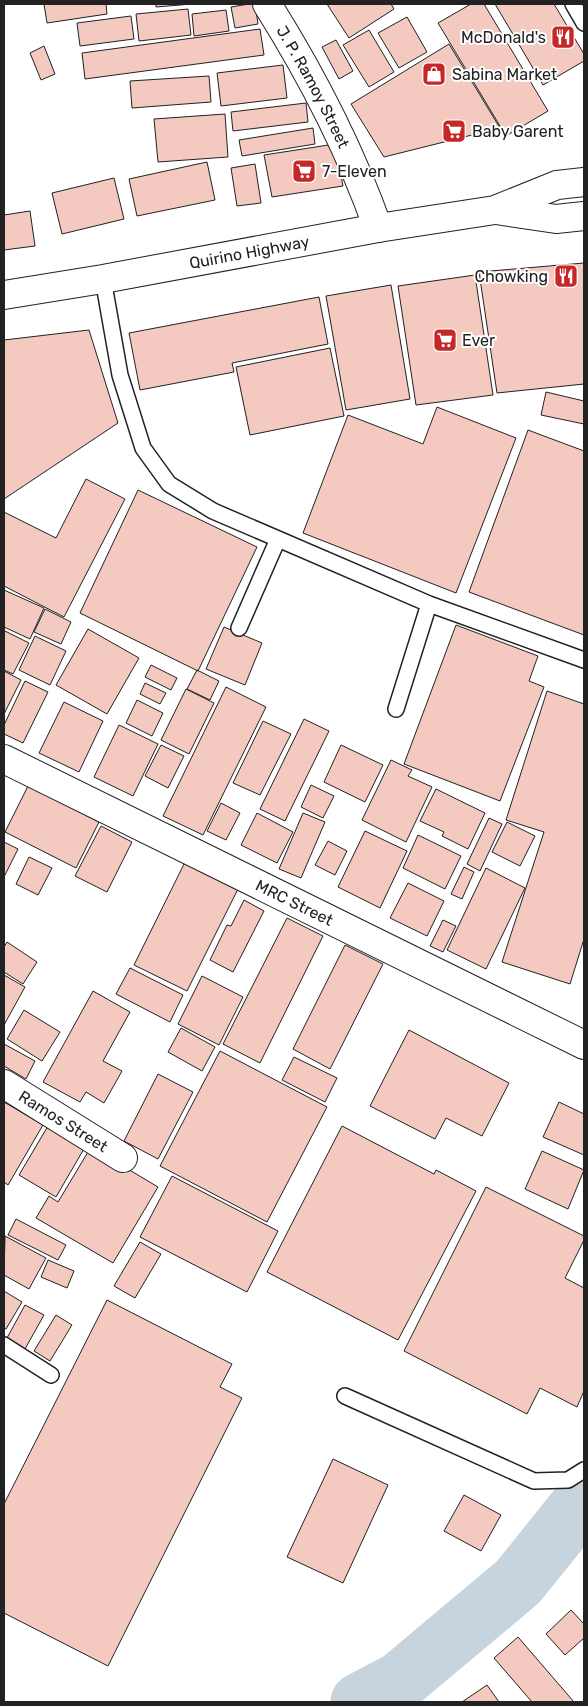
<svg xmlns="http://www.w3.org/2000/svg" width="588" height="1706" viewBox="0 0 588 1706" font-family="Rubik,sans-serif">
<rect width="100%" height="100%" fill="#fff"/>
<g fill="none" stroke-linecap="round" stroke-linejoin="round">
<!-- river -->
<path stroke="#c7d3dd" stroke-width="59" d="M360 1702 400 1681 518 1582 584 1500"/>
</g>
<!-- building -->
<path fill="#f3c9c0" stroke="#222" d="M44 4H106L107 14 47 23Z
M156 4H192L156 7Z
M249 4H255L258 24 235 28 231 7Z
M327 4H391L394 9 349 38Z
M471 4H484L548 111 506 136 438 23Z
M495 4H554L584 54V61L543 85Z
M188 9 191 35 139 41 136 14Z
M226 10 229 31 194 36 192 14Z
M131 16 134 39 80 46 77 23Z
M407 17 427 52 399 68 378 33Z
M260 29 264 55 85 79 82 53Z
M369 30 394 72 369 87 343 45Z
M336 40 353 71 339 79 322 47Z
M449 44 500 128 384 157 351 104Z
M44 46 55 74 41 80 30 53Z
M283 65 287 98 221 106 217 73Z
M209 76 211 102 132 108 130 81Z
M306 103 308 122 233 131 231 112Z
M225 114 228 157 158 162 154 119Z
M313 128 315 144 242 156 239 140Z
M335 144 343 186 272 197 264 155Z
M207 162 215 200 137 216 129 179Z
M255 164 261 203 237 206 231 168Z
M114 178 124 219 62 234 52 193Z
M30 211 35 246 4 250V215Z
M584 263V384L497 393 479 272Z
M475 275 493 395 416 405 398 286Z
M391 285 410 399 346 410 326 296Z
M319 297 328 344 232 363 234 372 140 390 129 333Z
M89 330 118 423 4 499V340Z
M330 348 344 416 250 435 236 367Z
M546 392 584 401V424L541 415Z
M437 407 516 438 456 593 303 533 348 415 423 444Z
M528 430 584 451V635L469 592Z
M86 479 125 499 64 617 4 586V512L56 538Z
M138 490 257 547 198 671 80 613Z
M4 590 44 608 30 639 4 627Z
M45 609 71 622 61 644 34 632Z
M456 625 538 656 529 681 544 687 500 801 404 764Z
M224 627 262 643 245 685 206 669Z
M88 629 139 658 107 714 56 685Z
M5 631 29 643 13 674 4 670V635Z
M35 636 66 651 50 685 19 670Z
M151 665 177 678 171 690 145 677Z
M197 670 219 681 210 700 187 689Z
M4 671 21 680 4 714Z
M25 681 48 692 23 743 4 734V725Z
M145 683 166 693 160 704 140 694Z
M226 687 266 707 203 835 163 816Z
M186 689 214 703 189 754 161 740Z
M547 691 584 704V939L570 984 502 962 544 832 506 820Z
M137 700 163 713 152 736 126 723Z
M64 702 103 721 79 772 39 753Z
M304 719 329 731 285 821 260 809Z
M263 721 291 734 260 795 233 783Z
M119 725 158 744 133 796 94 777Z
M161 745 184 756 168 788 145 776Z
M341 745 383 765 365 802 324 782Z
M391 760 412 770 408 776 432 787 406 842 362 820Z
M311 785 334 796 323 818 301 807Z
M28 786 99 822 76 868 5 832Z
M436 789 485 813 468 849 442 836 444 832 420 821Z
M221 803 240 813 226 840 207 831Z
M257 813 293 832 277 863 241 845Z
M303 813 325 822 301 878 279 869Z
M489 818 502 824 480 871 467 864Z
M507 822 535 836 520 866 492 852Z
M101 826 132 842 107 892 75 876Z
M365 831 407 851 380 908 338 887Z
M418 835 461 856 445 889 403 868Z
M328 841 347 851 335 875 315 865Z
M4 842 18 849 4 877Z
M29 857 52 868 38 895 16 884Z
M187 858 240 885 187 991 134 965Z
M464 867 474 872 462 899 451 894Z
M486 868 525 888 486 969 447 950Z
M408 883 444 901 427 936 390 918Z
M244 900 264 911 233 972 210 960 227 925 231 926Z
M287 918 323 936 260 1063 223 1044Z
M443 920 456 926 443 952 430 946Z
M7 942 37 962 23 984 4 972V947Z
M345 945 383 964 330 1069 293 1049Z
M130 968 183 995 170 1022 116 994Z
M4 975 25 987 4 1025Z
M202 976 243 997 219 1045 178 1024Z
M93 991 130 1012 103 1061 122 1071 104 1103 86 1092 80 1102 43 1082Z
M24 1010 60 1032 42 1061 7 1039Z
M181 1028 215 1047 202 1071 168 1052Z
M409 1030 509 1083 482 1136 446 1118 435 1139 370 1106Z
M4 1044 35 1061 26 1079 4 1066Z
M220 1051 327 1107 267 1222 160 1166Z
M294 1057 337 1078 325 1102 282 1080Z
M158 1074 193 1092 158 1159 124 1141Z
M4 1102 43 1125 8 1185 4 1182Z
M559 1102 584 1114V1155L543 1137Z
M48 1126 85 1147 56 1197 19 1175Z
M342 1126 434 1174 436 1170 476 1191 398 1340 267 1272Z
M91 1147 158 1187 113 1263 36 1218 49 1196 58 1202Z
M542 1151 584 1170 568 1209 525 1189Z
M172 1176 278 1231 247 1292 140 1237Z
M486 1187 584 1236V1240L565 1278 584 1288V1391L577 1407 540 1388 527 1414 404 1351Z
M16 1219 66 1245 58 1260 8 1235Z
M5 1236 46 1258 29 1289 4 1275Z
M140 1242 161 1254 135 1298 114 1286Z
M48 1260 74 1271 67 1288 41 1277Z
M4 1291 22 1302 6 1329 4 1328Z
M107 1300 232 1364 220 1387 242 1398 108 1666 4 1613V1504Z
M25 1305 44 1315 25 1349 7 1338Z
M56 1315 72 1325 50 1361 34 1351Z
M333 1459 388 1485 343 1583 287 1557Z
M464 1495 501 1515 481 1551 444 1531Z
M571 1610 584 1624V1638L565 1655 546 1634Z
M518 1637 574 1702H532L494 1658Z
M487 1685 499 1702H462Z"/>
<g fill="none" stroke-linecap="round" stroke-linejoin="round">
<!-- lane casing -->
<g stroke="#222" stroke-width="18">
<path id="lane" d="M573 4 584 23
M103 279 120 375 143 448 169 484 213 511 429 604 584 660
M239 628 278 539
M396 709 429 604
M4 1345 51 1375
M345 1396 534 1481 568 1480 584 1470"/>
</g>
<!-- street casing -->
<g stroke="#222" stroke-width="30">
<g id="street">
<path id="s1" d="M4 759 584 1045"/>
<path id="s2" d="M4 1084 123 1158"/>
</g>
</g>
<!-- secondary casing -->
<g stroke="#222" stroke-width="30">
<g id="secondary">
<path id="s3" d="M267 4C311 74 350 149 378 228"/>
</g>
</g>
<!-- primary casing -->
<g stroke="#222" stroke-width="30">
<g id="primary">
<path d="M496 210 556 219 584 216"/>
<path id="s4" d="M4 295 103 279 378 228 495 210 557 185 584 182"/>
</g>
</g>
<!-- lane -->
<use href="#lane" stroke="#fff" stroke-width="15"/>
<!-- street -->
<use href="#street" stroke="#fff" stroke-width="28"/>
<!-- secondary -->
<use href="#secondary" stroke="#fff" stroke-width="28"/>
<!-- primary -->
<use href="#primary" stroke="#fff" stroke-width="28"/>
</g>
<!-- icons -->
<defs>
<g id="restaurant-square" transform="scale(1.25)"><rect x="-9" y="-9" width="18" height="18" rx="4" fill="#c62828" stroke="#fff"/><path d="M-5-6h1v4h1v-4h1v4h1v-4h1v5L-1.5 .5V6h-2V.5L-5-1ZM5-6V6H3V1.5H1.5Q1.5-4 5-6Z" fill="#fff"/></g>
<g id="shop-square" transform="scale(1.25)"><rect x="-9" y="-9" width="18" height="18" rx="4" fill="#c62828" stroke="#fff"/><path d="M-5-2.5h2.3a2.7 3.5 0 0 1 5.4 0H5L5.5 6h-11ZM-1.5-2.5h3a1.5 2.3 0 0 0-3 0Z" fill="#fff"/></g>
<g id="supermarket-square" transform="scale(1.25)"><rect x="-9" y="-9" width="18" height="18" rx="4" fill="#c62828" stroke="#fff"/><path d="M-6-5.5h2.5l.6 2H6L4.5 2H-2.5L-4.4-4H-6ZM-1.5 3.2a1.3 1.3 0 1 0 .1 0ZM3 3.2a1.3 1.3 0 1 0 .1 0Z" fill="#fff"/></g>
</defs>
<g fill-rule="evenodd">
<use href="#restaurant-square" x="563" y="37"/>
<use href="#shop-square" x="434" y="74"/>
<use href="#supermarket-square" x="454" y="131"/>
<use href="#supermarket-square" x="304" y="171"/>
<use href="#restaurant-square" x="566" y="276"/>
<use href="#supermarket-square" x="445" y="340"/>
</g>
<g text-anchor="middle" stroke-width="4" stroke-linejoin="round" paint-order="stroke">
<!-- poi labels -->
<g font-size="16" fill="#222" stroke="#fff" text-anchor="start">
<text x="546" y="43" text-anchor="end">McDonald's</text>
<text x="452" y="80">Sabina Market</text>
<text x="472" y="137">Baby Garent</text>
<text x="322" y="177">7-Eleven</text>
<text x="548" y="282" text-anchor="end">Chowking</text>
<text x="462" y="346">Ever</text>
</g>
<!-- street labels -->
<g font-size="16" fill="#222" stroke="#fff">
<text dy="6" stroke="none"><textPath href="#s3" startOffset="95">J. P. Ramoy Street</textPath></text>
<text dy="6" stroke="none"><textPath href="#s4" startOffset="249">Quirino Highway</textPath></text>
<text dy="6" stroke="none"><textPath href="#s1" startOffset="324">MRC Street</textPath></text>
<text dy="6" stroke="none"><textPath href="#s2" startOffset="70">Ramos Street</textPath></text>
</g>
</g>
<!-- border -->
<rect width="588" height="1706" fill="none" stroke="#222222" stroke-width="10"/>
</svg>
